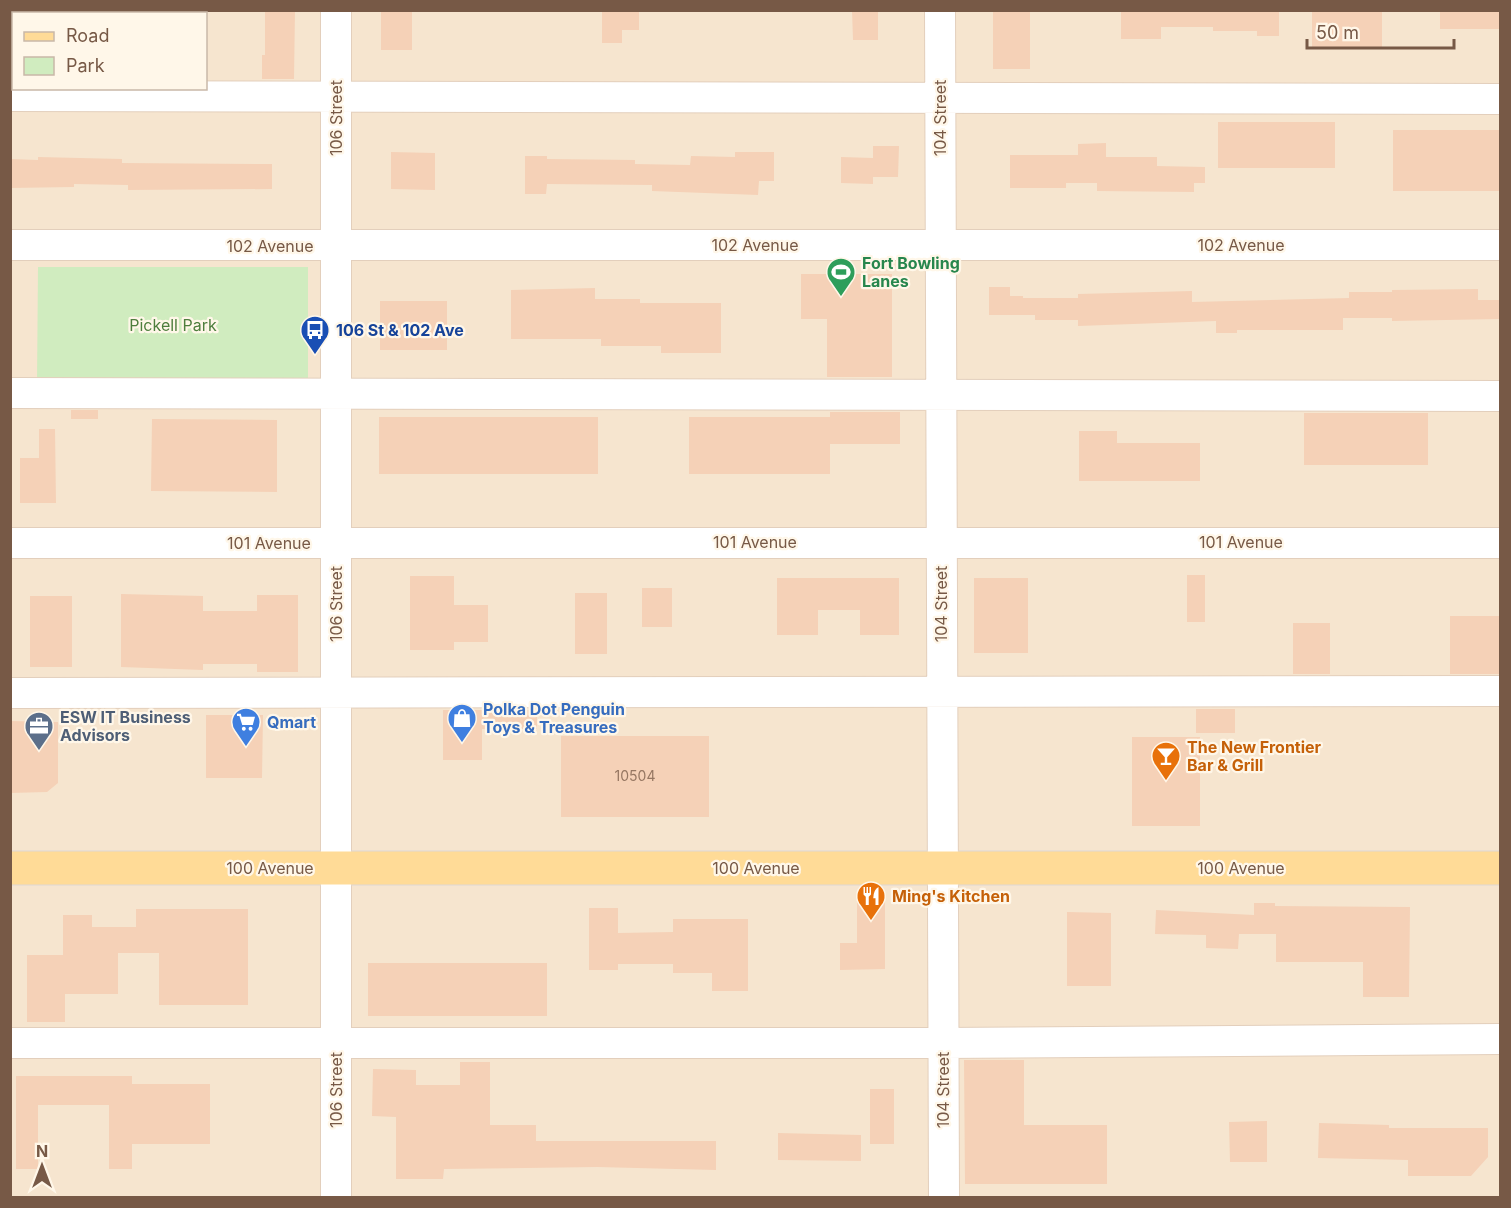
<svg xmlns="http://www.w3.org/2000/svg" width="1511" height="1208" viewBox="0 0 1511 1208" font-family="Inter,sans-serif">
<rect width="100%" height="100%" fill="#fef3e1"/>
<!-- residential -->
<path fill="#f6e5cf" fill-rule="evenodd" d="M11 11H1500V1197H11ZM14 14H206V88H14Z"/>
<!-- green -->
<path fill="#d0ecbf" d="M38 267H308V383L37 384Z"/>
<!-- building -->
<path fill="#f5d1b7" d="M265 10H295L294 79H262V55H265Z
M381 10H412V50H381Z
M602 10H639V30H622V43H602Z
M852 10H878V40H853Z
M993 10H1030V69H993Z
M1121 10H1279V36H1257V31H1213V27H1161V39H1121Z
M1312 10H1382V48H1312Z
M1440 10H1500V29H1440Z
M1218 122H1335V168H1218Z
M1393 130H1500V191H1393Z
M1106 143V157H1157V166L1205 167V183H1194V192L1097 191V183H1066V188H1010V155H1078V144Z
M873 146H899L898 177H873V184L841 183V157L873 158Z
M391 152 435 153V190L391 189Z
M735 152H774V181H759L758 195 652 191V185L547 184 546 194H525V156H547V159L635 160V164L690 165 691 156 735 157Z
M38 157 122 159V163L272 164V189L128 190V185L74 184V187L10 188V159L38 160Z
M801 274H892V377H827V319H801Z
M989 287H1010V296H1023V298H1078V294L1192 291V302L1349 298V292H1392V290L1478 289V300H1500V319L1392 321V318H1343V330H1237V333H1216V321L1078 326V320H1035V315H989Z
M595 288V299H640V303H721V353H661V346H601V339H511V290Z
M380 301H447V350H380Z
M71 410H98V419H71Z
M830 412H900V444H830V474H689V417H830Z
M1304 413H1428V465H1304Z
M379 417H598V474H379Z
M152 419 277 420V492L151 491Z
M39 429H55L56 503H20V458H39Z
M1079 431H1117V443H1200V481H1079Z
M1187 575H1205V622H1187Z
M410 576H454V605H488V642H454V650H410Z
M777 578H899V635H860V610H818V635H777Z
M974 578H1028V653H974Z
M642 588H672V627H642Z
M575 593H607V654H575Z
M121 594 203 596V611H257V595H298V672H257V664H203V670L121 667Z
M30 596H72V667H30Z
M1450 616H1500V674H1450Z
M1293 623H1330V674H1293Z
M1196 709H1235V733H1196Z
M443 710H537V729H482V760H443Z
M206 715H263L262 778H206Z
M10 721 58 722V783L47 792 10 793Z
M561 736H709V817H561Z
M1132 737H1200V826H1132Z
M857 898H885V969L840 970V943H857Z
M1254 903H1275V906L1410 907 1409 997H1363V962H1276V934H1239L1238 949 1206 948V935L1155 934 1156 910 1254 915Z
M589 908H618V933L673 932V919H748V991H712V973H673V964H618V970H589Z
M136 909H248V1005H159V953H118V994H65V1022H27V955H63V915H92V927H136Z
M1067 912 1111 913V986H1067Z
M368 963H547V1016H368Z
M964 1060H1024V1125H1107V1184H965Z
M460 1062H490V1125H536V1141H716V1170L597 1167 444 1169 443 1179H396V1117L372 1116 373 1069 416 1070V1085H460Z
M16 1076H132V1084H210V1144H132V1169H109V1105H38V1169H16Z
M870 1089H894V1144H870Z
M1267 1121V1162H1230L1229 1122Z
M1319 1123 1389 1125V1128H1488V1157L1471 1176H1408V1160L1318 1158Z
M778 1133 861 1135V1161L778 1160Z"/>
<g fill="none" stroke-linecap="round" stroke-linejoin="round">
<!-- minor casing -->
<g stroke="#e3cfbc" stroke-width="32">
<path id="minor" d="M940 10 944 1198
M10 96 1500 99
M10 245H1500
M10 393 1500 396
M10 543H1500
M10 693 1500 691
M10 1043H942L1500 1039
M336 1198V10"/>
</g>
<!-- major casing -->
<g stroke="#ded7d3" stroke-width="35">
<path id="major" d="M10 868H1500"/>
</g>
<!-- minor -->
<use href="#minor" stroke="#fff" stroke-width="30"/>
<!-- major -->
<use href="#major" stroke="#ffdb97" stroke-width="33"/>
</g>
<!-- icons -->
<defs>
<g id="stadium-pin" transform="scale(1.5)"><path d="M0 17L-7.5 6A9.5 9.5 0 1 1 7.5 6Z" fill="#2e9e5b" stroke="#fff7e9"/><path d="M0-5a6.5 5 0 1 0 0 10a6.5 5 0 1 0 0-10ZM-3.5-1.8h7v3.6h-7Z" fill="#fff"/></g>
<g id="bus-pin" transform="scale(1.5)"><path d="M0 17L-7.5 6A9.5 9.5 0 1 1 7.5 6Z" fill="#1a4fb4" stroke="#fff7e9"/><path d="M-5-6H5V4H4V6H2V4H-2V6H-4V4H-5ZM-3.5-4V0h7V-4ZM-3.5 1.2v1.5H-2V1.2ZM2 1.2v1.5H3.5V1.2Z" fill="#fff"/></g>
<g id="shop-pin" transform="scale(1.5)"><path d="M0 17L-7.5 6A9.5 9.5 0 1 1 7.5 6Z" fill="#3f7fe0" stroke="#fff7e9"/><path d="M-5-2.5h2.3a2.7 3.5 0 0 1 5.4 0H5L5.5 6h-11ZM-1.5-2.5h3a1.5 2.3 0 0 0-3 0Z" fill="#fff"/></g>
<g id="supermarket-pin" transform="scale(1.5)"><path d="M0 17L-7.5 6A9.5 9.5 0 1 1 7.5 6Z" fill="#3f7fe0" stroke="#fff7e9"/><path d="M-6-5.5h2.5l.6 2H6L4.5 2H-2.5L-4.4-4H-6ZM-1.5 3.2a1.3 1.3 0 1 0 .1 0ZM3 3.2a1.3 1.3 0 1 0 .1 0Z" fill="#fff"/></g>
<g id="office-pin" transform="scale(1.5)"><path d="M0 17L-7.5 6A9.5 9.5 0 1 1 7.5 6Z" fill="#5c6f8a" stroke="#fff7e9"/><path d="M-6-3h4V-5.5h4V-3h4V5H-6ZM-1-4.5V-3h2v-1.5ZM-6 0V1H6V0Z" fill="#fff"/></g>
<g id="bar-pin" transform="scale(1.5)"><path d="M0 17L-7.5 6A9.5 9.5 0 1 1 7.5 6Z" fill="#e8710a" stroke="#fff7e9"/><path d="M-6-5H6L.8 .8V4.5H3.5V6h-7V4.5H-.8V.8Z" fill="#fff"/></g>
<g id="restaurant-pin" transform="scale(1.5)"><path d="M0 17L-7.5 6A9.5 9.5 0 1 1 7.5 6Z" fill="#e8710a" stroke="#fff7e9"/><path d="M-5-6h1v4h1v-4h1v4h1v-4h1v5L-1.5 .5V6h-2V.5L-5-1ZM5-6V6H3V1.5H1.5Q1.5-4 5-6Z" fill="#fff"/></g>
</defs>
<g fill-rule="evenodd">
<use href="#stadium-pin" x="841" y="272"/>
<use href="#bus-pin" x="315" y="330"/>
<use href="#shop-pin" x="462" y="718"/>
<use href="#supermarket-pin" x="246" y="722"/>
<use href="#office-pin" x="39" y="726"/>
<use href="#bar-pin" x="1166" y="756"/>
<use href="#restaurant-pin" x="871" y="896"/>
</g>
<g text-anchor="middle" stroke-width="4.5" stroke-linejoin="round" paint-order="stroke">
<!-- number labels -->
<g font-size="14" fill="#967762">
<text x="635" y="781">10504</text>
</g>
<!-- street labels -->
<g font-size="16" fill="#775946" stroke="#fff7e9">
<text transform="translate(336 118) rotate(-90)" y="6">106 Street</text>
<text transform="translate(940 118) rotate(-90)" y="6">104 Street</text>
<text x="755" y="251">102 Avenue</text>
<text x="1241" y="251">102 Avenue</text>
<text x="270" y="252">102 Avenue</text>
<text x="755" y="548">101 Avenue</text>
<text x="1241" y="548">101 Avenue</text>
<text x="269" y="549">101 Avenue</text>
<text transform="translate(336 604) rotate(-90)" y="6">106 Street</text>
<text transform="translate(941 604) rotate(-90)" y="6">104 Street</text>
<text x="270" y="874">100 Avenue</text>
<text x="756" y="874">100 Avenue</text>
<text x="1241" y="874">100 Avenue</text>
<text transform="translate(336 1090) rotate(-90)" y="6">106 Street</text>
<text transform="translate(943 1090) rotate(-90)" y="6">104 Street</text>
</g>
<!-- leisure labels -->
<g font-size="16" font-weight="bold" fill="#27864d" stroke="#fff7e9" text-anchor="start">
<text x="862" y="269">Fort Bowling<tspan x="862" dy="18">Lanes</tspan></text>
</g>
<!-- park labels -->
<g font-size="16" fill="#4e7e3d" stroke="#fff7e9">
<text x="173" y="331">Pickell Park</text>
</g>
<!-- transit labels -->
<g font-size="16" font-weight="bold" fill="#164399" stroke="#fff7e9" text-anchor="start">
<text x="336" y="336">106 St &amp; 102 Ave</text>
</g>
<!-- shop labels -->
<g font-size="16" font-weight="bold" fill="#366cbe" stroke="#fff7e9" text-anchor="start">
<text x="483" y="715">Polka Dot Penguin<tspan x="483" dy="18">Toys &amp; Treasures</tspan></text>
<text x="267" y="728">Qmart</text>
</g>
<!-- service labels -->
<g font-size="16" font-weight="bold" fill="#4e5e75" stroke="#fff7e9" text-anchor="start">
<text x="60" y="723">ESW IT Business<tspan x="60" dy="18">Advisors</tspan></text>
</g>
<!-- food labels -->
<g font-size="16" font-weight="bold" fill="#c56008" stroke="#fff7e9" text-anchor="start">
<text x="1187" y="753">The New Frontier<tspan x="1187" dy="18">Bar &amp; Grill</tspan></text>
<text x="892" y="902">Ming's Kitchen</text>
</g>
</g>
<!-- border -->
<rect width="1511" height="1208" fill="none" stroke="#775946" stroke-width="24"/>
<!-- legend -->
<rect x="12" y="12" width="195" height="78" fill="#fff7e9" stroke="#c9b8a8" stroke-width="1.5"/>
<rect x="24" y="32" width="30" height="9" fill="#ffdb97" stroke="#c9b8a8" stroke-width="1.5"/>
<text x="66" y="42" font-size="18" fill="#775946">Road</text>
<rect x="24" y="57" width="30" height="18" fill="#d0ecbf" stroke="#c9b8a8" stroke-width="1.5"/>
<text x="66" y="72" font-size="18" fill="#775946">Park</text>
<!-- north arrow -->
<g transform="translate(42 1166)" stroke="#fff7e9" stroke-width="4.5" paint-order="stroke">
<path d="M0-4.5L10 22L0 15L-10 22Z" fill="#775946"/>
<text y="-9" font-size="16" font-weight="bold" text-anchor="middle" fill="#775946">N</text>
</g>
<!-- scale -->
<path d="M1307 39v9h147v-9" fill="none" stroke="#775946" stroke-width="3"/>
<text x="1316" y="39" font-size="18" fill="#775946" stroke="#fff7e9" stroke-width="4.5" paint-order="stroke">50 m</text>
</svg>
